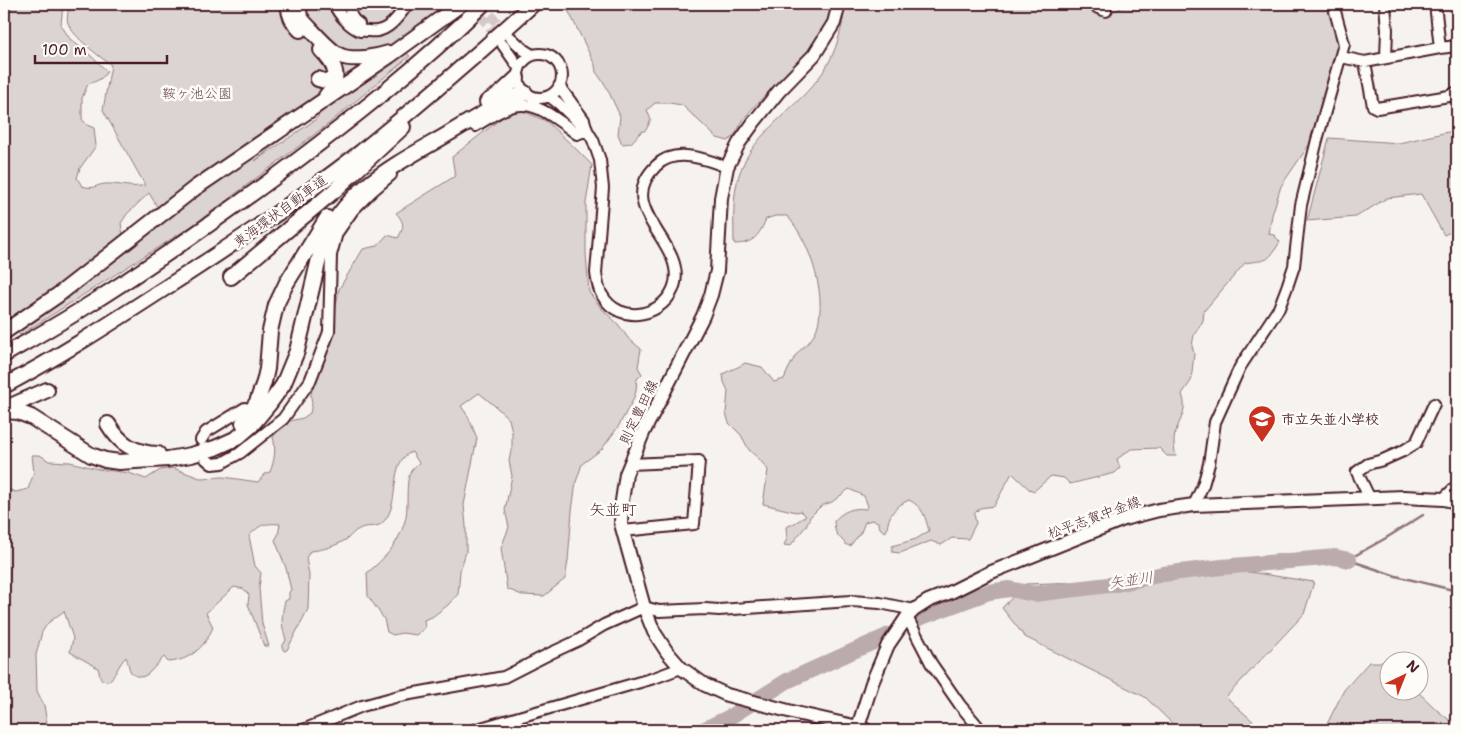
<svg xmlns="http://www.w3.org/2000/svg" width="1461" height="734" viewBox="0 0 1461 734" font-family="'Shantell Sans','Klee One',sans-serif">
<rect width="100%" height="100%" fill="#f6f3ef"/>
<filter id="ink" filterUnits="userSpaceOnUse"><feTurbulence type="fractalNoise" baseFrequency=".02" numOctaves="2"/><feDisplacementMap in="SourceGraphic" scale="10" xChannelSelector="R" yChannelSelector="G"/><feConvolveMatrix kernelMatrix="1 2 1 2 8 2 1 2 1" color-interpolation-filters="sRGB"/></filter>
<g filter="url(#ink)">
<!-- green -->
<path fill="#dcd4d2" stroke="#937a7e" d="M4 4H63L61 25 70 39 90 55 107 71C103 79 97 81 88 84L82 98V119L87 125 94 128 96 146 80 168 77 178 82 186C96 190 94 185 105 184 119 183 132 189 145 185L103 110 111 65C99 56 73 37 68 23 66 18 69 9 69 4H449L255 161 315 120 323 110 406 53 410 56 327 125 195 224 20 335 16 330 165 220 149 193 127 214 121 223 123 236 4 325Z
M565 4H832C825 51 774 81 746 116 740 124 737 135 728 141L717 138 682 105 669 103H655L647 110 651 120 646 130 641 132 631 143 622 144 618 134 620 116 606 86 596 72 595 65Z
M846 4H1088L1106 15 1121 8 1123 4H1328L1339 41 1309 145 1281 186 1272 215 1269 234 1274 235 1280 242C1266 264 1269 259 1245 263L1204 311 1203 321 1194 335 1192 346 1194 354 1191 381 1182 394C1190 416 1173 424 1174 444 1174 448 1175 452 1176 456H1167L1159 448 1131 449 1117 459 1120 468 1115 473 1070 484 1064 478 1051 476 1034 491 1029 489 1012 473 994 506 980 508 974 514 976 523 968 539 952 538 941 545 931 541 900 553 892 552V546L916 539 929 531C925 516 923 507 909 500 895 506 888 515 887 530L884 532 880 528 878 522 872 520 865 522 861 532 850 546C842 543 849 547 843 541 835 533 835 532 834 521 843 511 853 507 866 509L868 506 864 496 849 489 832 502 821 506 810 517 806 526 790 546 784 545 787 539 786 527 793 524 806 516 801 511 796 512 763 504 768 470 760 460 749 450 741 435 729 423 726 413 728 391 724 382 723 374C731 369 738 368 745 363L762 367 774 382 784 379C787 371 792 362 796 355 801 348 810 343 814 335 831 303 810 240 787 216H775L766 219C759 236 753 244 734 244 734 222 732 197 739 175 753 131 798 109 823 72 837 52 842 27 846 4Z
M523 111 546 121 573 146 592 165 586 203V254L589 292 602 309 618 324 628 338 641 349 638 367 642 374 637 379 636 391 633 400 618 427 602 449 582 464 576 482 572 511 568 561 565 579 544 596 522 595 507 589 501 548 509 527 505 510 512 476 509 461 512 446V432L509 419 495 406 479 393 461 406 468 416 477 438 464 505 466 526V552L460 571 458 594 448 605 432 617 424 620 425 628 416 635 402 633 393 635 387 632 384 619 368 596 367 573C384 559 397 546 404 524 410 510 404 482 411 471 413 468 416 465 419 463L412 452C386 461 403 507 381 524 375 528 366 525 359 529 354 531 351 536 347 539 336 546 323 550 310 551L306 558 309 575 308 609 287 650 284 651 282 647 286 640C281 624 281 617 285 601L289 599V592L291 590 286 568 275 540 278 535 280 524C265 523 260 524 249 536L255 566 261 573 259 588 262 624 269 646H264L248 604 249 595 244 589 234 587 206 613 213 627C206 646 190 661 168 662L164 657 148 674 142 677C127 675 131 670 126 657 118 665 117 673 109 681L101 680 98 668 70 652 73 638 64 611 48 623 42 632 36 655 37 691 44 705 48 730H4V488L16 492 28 489 34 473 32 455H40L49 461 70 462 98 469 129 473 146 479 160 470 173 468 200 478 223 477 258 482 266 473 270 472C275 459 276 449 273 437L279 429 289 421 303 418 310 413 312 404 311 396 313 380 331 332 339 289 363 249 377 246 387 235 398 238C404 227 405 223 396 213L455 176 452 157 504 116 515 112Z
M1457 130V229L1444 235 1421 194 1387 198 1356 217 1307 221 1329 138 1399 143Z
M1249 572 1314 582 1304 614 1226 697 1256 724 1266 730H1179L1145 697 1025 637 1002 608 1025 584 1077 582 1170 575Z
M1369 662H1384L1388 665V692H1418L1438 711 1457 726V730H1324L1344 690Z"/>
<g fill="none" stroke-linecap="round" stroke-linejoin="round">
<!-- stream -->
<path stroke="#8e7378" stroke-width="2.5" d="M1349 559 1386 538 1423 515
M1349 560 1396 576 1457 591"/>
<!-- river -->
<path stroke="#bbabac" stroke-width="16" d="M919 618 989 592 1009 589 1034 594 1117 584 1163 574 1222 567 1335 557 1349 560
M703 730 728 718 787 681 889 635"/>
<!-- minor-tunnel -->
<path stroke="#d4c9c8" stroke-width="10" stroke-dasharray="10 5" stroke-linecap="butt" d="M471 4 500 40
M480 4 508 34"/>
<!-- minor casing -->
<g stroke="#4a1f2b" stroke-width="14">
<path id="minor" d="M334 4C339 15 349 26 360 31 366 30 371 32 377 31 391 29 400 14 408 4
M350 4C349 13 351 19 359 24
M1092 4 1098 8 1106 11
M1385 4 1387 30 1386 57
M511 38 524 50 532 55
M503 45 519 68
M1440 48 1457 46
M518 76a22 22 0 1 1 44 0a22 22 0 1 1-44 0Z
M1341 57 1365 62 1440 48 1435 4
M1365 62 1373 106 1377 108 1449 96 1457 92
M559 86 584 120 587 130 593 140 600 160 603 188 596 273C597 281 598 289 602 295 620 327 667 316 675 283 684 241 613 208 656 166 675 147 706 159 727 167
M549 96 558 103 586 130
M475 126C486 120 502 108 514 106 537 100 560 122 577 134L587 130
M201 440 206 432 245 408
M206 459 212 464 222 463 240 453 283 419 310 381 329 332 331 255 337 233 353 210 371 192 391 175
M1370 499 1357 472 1368 464 1383 460 1403 451 1416 443 1434 404
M1443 499 1457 486
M1194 505 1203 485 1209 464 1215 422 1240 367 1279 308 1287 287 1294 266 1301 205 1317 140 1344 44 1333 4
M623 531 694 524 699 461 630 464
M907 617 931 663 960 705 981 730
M303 730 362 706 399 696 504 677 551 653 577 641 604 625 644 607 659 611 705 609 719 610 851 601 880 603 914 610
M474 730 654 678 681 668"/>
</g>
<!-- major casing -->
<g stroke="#4a1f2b" stroke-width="16">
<path id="major" d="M839 4 834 23 814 55 779 91 754 122 739 143 727 167 721 198 717 271 711 295 703 316 644 431 626 474 622 501 621 524 644 607 654 632 667 652 681 668 705 685 727 695 800 714 858 727 866 730
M858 727 872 683 888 645 907 617 914 610 928 601 951 592 989 573 1124 519 1159 510 1194 505 1404 497 1443 499 1457 502"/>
</g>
<!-- highway casing -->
<g stroke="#4a1f2b" stroke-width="18">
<path id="highway" d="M289 4C288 15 293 22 300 30
M300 4 299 14 303 21C312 30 330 52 341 56 353 61 377 57 389 53
M321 50C336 65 342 78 326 96
M318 79C326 82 332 83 335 73
M487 102 501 93 517 78
M231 277 334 191 403 127
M4 332 58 295 195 188 389 56 461 4
M4 355C30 340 57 325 82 309 150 267 215 221 279 174 350 121 420 66 483 4
M4 386C57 358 108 325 159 292 228 248 296 202 361 152 420 104 477 55 533 4
M4 409 47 390
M4 411 18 412 31 417 91 455 105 460 119 462 168 459 191 455 215 448 237 438 251 426 270 403 283 385 297 351 322 246C343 189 399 163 448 134 473 119 498 104 525 93
M243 423 257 402 264 382 267 369 270 331 276 305 286 284 327 218
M108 424C120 444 134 453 158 454"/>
</g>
<!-- minor -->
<use href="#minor" stroke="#fdfcf7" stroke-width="10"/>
<!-- major -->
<use href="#major" stroke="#fdfcf7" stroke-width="12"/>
<!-- highway -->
<use href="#highway" stroke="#fdfcf7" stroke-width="14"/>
</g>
</g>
<!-- icons -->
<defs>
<g id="school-pin" transform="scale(1.4375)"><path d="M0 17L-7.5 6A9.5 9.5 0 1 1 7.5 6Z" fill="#c8321e" stroke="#fdfcf7"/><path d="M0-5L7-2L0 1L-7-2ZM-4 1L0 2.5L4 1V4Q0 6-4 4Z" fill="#fff"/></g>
</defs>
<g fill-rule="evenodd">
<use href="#school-pin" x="1262" y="419"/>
</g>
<g text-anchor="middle" stroke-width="5" stroke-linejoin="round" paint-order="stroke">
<!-- park labels -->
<g font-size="14" fill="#6e4c55" stroke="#fdfcf7">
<text x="197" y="98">鞍ヶ池公園</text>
</g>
<!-- street labels -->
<g font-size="14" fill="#4a1f2b" stroke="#fdfcf7">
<text transform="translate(280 211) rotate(-36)" y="5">東海環状自動車道</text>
<text transform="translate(638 412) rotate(-64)" y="5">則定豊田線</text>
<text transform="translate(1094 517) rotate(-20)" y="5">松平志賀中金線</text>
</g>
<!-- poi labels -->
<g font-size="14" font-weight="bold" fill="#4a1f2b" stroke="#fdfcf7" text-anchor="start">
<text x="1281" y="424">市立矢並小学校</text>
</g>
<!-- water labels -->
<g font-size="15" font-style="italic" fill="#725058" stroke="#fdfcf7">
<text transform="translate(1131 580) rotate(-8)" y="5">矢並川</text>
</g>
<!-- quarter labels -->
<g font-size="16" fill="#4a1f2b" stroke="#fdfcf7">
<text x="613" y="515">矢並町</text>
</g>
</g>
<!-- margin -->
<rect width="1461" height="734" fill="none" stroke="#fdfcf7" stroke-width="20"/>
<rect x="10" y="10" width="1441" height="714" fill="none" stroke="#4a1f2b" stroke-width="2" filter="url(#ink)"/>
<!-- north arrow -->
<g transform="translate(1404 676) rotate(43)"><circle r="24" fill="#fdfcf7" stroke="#b5a4a5"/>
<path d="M0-4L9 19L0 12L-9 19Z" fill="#c8321e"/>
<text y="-8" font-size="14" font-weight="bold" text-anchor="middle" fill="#4a1f2b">N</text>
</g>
<!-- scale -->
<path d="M35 55v8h132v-8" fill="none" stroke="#4a1f2b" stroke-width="2.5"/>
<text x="42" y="55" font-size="15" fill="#4a1f2b" stroke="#fdfcf7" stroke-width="4" paint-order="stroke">100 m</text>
</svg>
